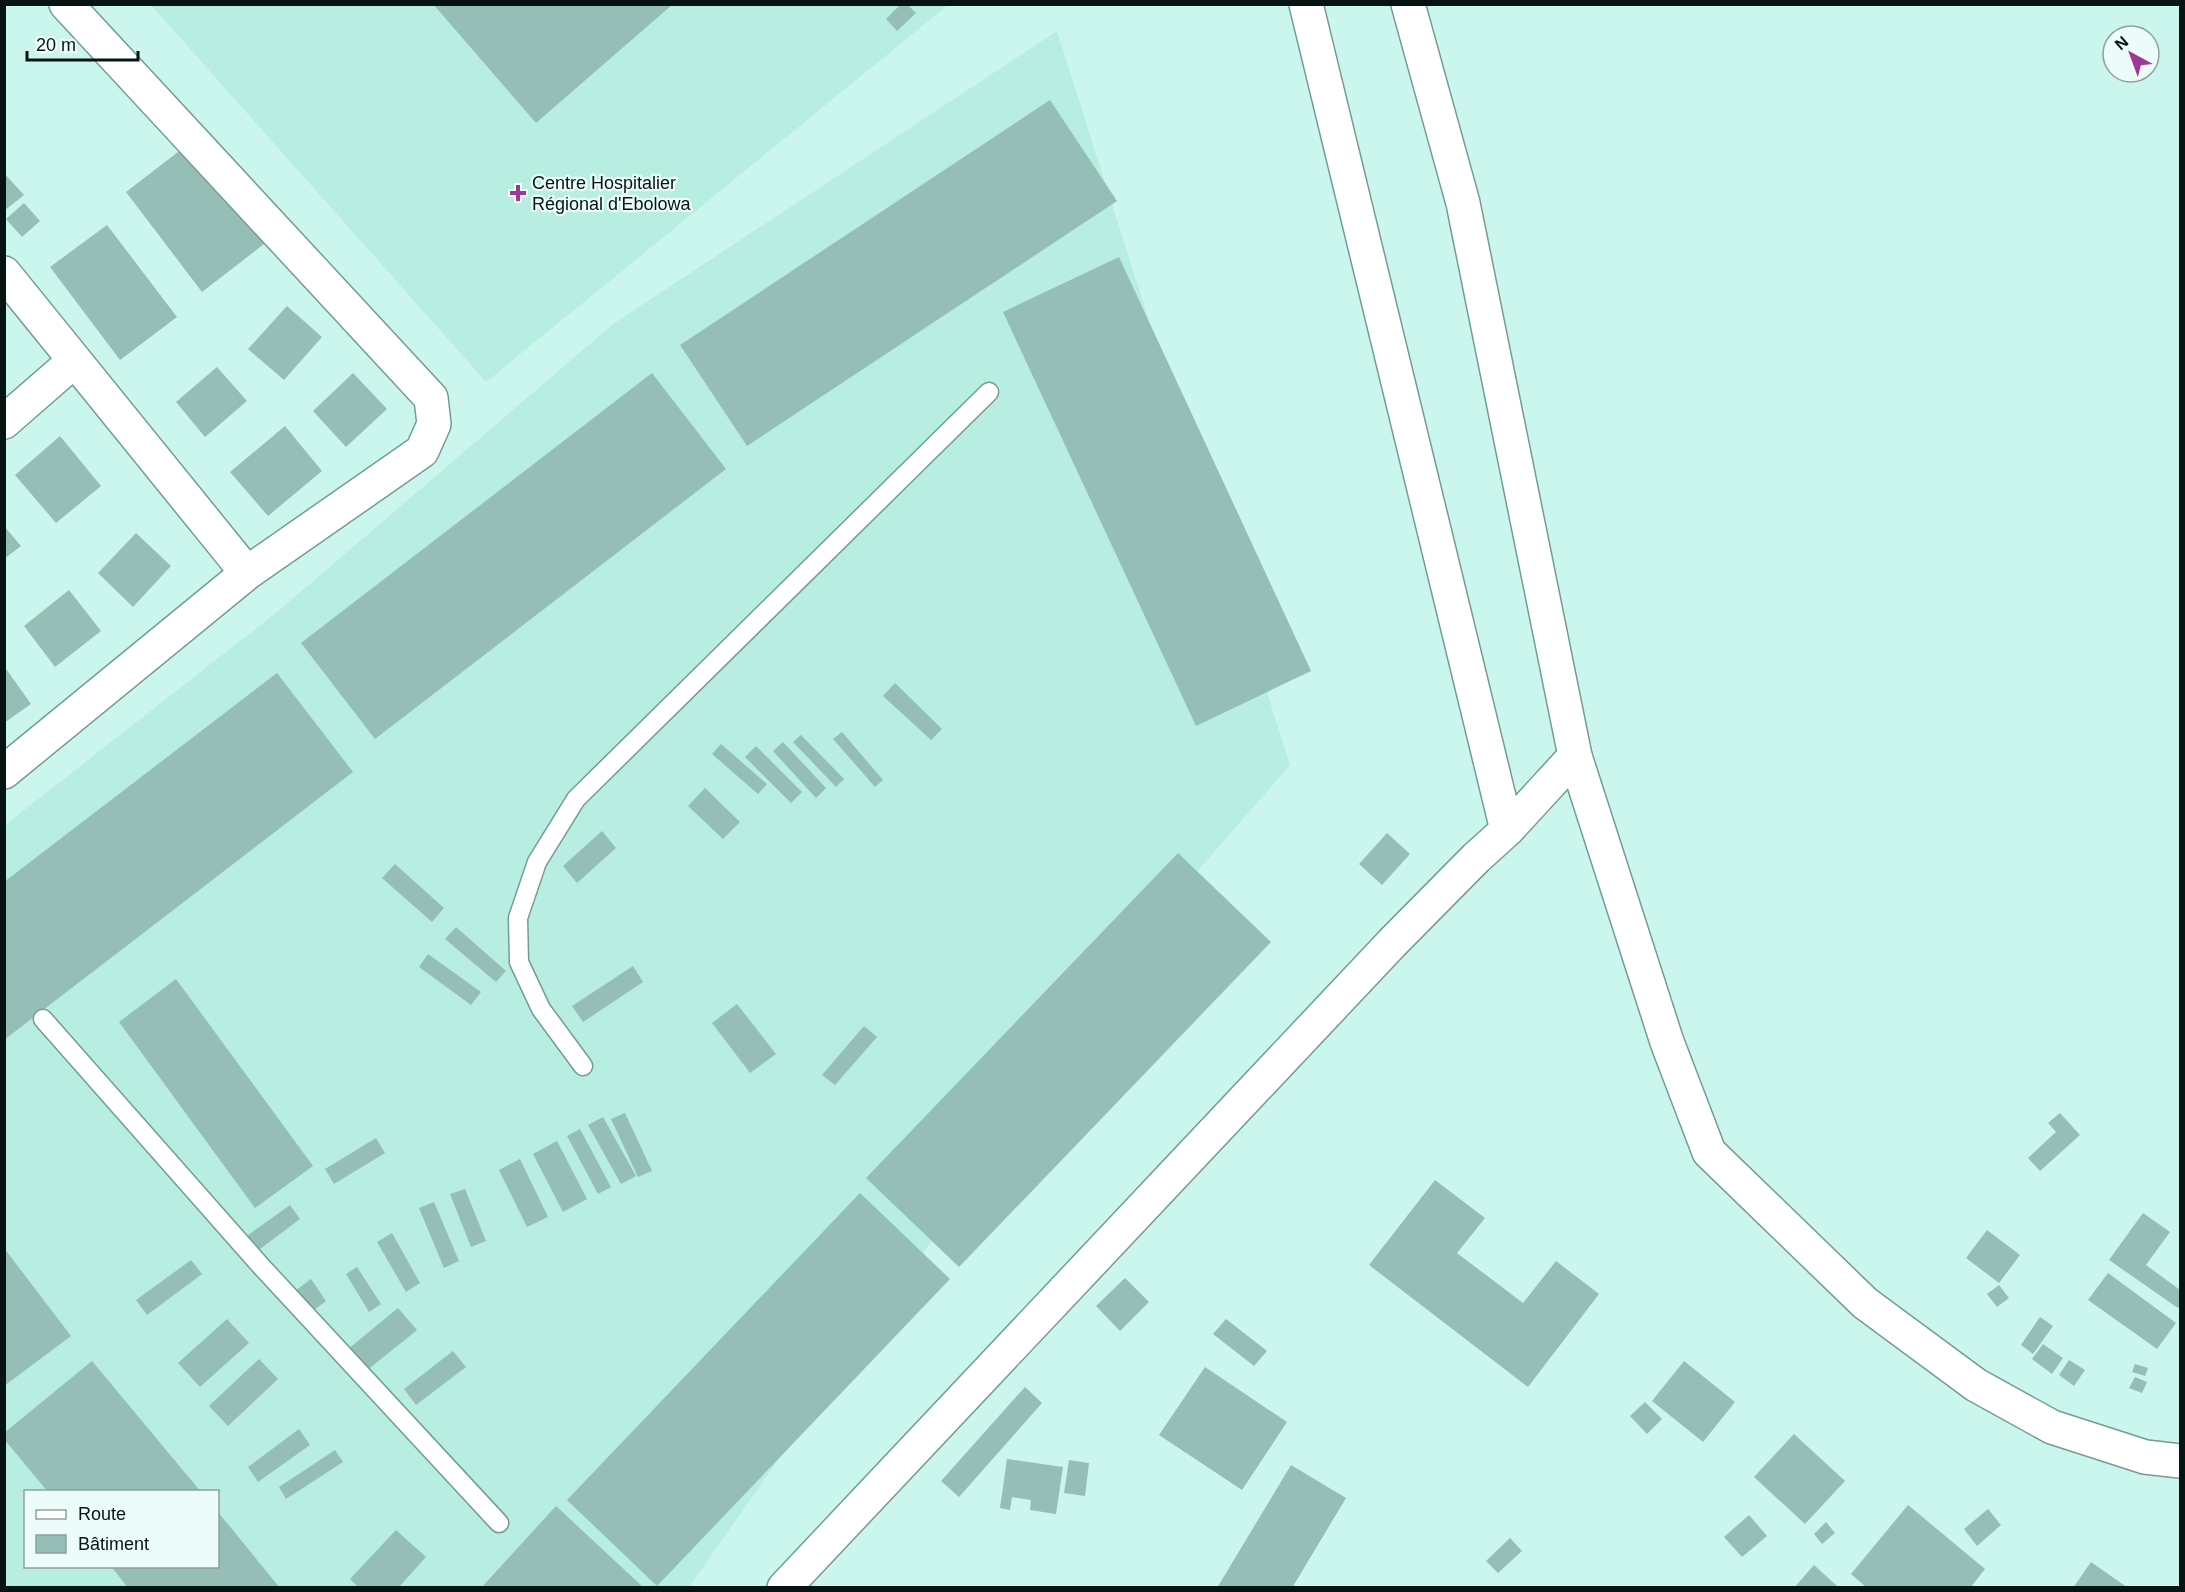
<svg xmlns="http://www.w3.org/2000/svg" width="2185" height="1592" viewBox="0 0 2185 1592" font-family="Arial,sans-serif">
<rect width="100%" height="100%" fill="#cbf6ed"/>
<!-- built -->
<path fill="#b8ede2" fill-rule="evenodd" d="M151 5H948L486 382Z
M1057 31 1290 765 1167 906 689 1587 5 1588V825L277 612 613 324ZM26 1492H218V1566H26Z"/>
<!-- building -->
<path fill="#94beb6" d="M433 4H673L536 123Z
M901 4H907L916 13 897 31 886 19Z
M1050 100 1117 201 747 446 680 345Z
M191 142 268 241 202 292 126 192Z
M4 173 24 195 4 211Z
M24 203 40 221 22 237 6 219Z
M107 225 177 317 120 360 50 267Z
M1119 257 1311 671 1196 726 1003 312Z
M287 306 322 337 284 380 248 349Z
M217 367 247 401 205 437 176 402Z
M353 373 387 409 346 447 313 411Z
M652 373 726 469 375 739 301 643Z
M285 426 322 471 268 516 230 472Z
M60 436 101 486 56 523 15 475Z
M4 526 21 546 4 559Z
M136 533 171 566 133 607 98 573Z
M69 590 101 631 55 667 24 626Z
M4 666 31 704 4 723Z
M277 673 353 772 4 1040V882Z
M895 683 942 729 931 740 883 696Z
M842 732 883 780 875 787 833 739Z
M801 735 844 779 836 787 793 742Z
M783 742 826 788 816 798 773 751Z
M721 744 767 784 758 794 712 754Z
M756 746 802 792 791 803 745 757Z
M705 788 740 822 723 839 688 806Z
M602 831 616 848 577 883 563 866Z
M1387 833 1410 854 1382 885 1359 864Z
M1178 853 1271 942 959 1267 866 1178Z
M395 864 444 908 432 922 382 878Z
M456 927 506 971 496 982 445 939Z
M428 954 481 992 471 1005 419 967Z
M633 966 643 982 583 1022 572 1006Z
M176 979 313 1166 255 1208 119 1022Z
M737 1004 776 1054 750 1073 712 1023Z
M864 1026 877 1037 835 1085 822 1075Z
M625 1113 652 1171 638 1177 611 1119Z
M2060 1113 2080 1135 2040 1171 2028 1158 2056 1132 2048 1123Z
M603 1117 636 1176 621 1184 588 1125Z
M580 1129 611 1187 598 1194 567 1136Z
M376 1138 385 1153 334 1184 325 1169Z
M557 1141 587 1199 563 1212 533 1154Z
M520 1159 548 1217 527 1227 499 1170Z
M1435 1180 1485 1218 1457 1253 1523 1303 1556 1261 1599 1294 1528 1387 1369 1265Z
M465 1189 486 1241 471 1247 450 1194Z
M860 1193 950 1279 657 1586 567 1500Z
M434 1202 459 1261 444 1268 419 1208Z
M290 1205 300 1219 248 1258 237 1243Z
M2143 1213 2170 1232 2146 1265 2180 1290V1305L2178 1308 2109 1260Z
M1987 1230 2020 1255 1999 1283 1966 1258Z
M392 1233 420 1283 406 1292 377 1242Z
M4 1248 71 1336 4 1386Z
M191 1260 202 1274 147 1315 136 1300Z
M357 1267 381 1304 369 1312 346 1274Z
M2108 1273 2176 1323 2157 1349 2088 1300Z
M1125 1278 1149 1302 1120 1331 1096 1306Z
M311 1279 326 1301 310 1313 295 1291Z
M1999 1285 2009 1298 1997 1307 1987 1294Z
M398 1308 417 1330 365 1372 347 1350Z
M2040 1317 2053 1326 2033 1354 2021 1345Z
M227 1319 249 1343 200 1387 178 1363Z
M1226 1319 1267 1351 1254 1366 1213 1334Z
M2043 1344 2063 1358 2052 1374 2032 1359Z
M453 1351 466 1367 416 1405 404 1389Z
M259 1359 278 1379 228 1426 209 1406Z
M2069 1360 2085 1370 2074 1386 2059 1375Z
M92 1361 201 1492H48L4 1439V1433Z
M1684 1361 1735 1402 1703 1442 1652 1401Z
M2135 1364 2148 1368 2145 1376 2132 1372Z
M1205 1367 1287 1422 1242 1490 1159 1435Z
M2135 1377 2147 1382 2142 1393 2129 1388Z
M1025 1387 1042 1403 959 1497 941 1481Z
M1645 1402 1662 1419 1647 1434 1630 1416Z
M299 1429 310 1445 258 1482 248 1467Z
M1794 1434 1845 1481 1805 1524 1754 1477Z
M335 1450 343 1462 286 1499 279 1487Z
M1007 1459 1063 1467 1056 1514 1030 1510 1031 1500 1012 1497 1010 1510 1000 1508Z
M1069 1460 1089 1463 1085 1496 1064 1493Z
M1291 1465 1346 1498 1292 1588H1217Z
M1908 1505 1985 1569 1970 1588H1867L1851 1574Z
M556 1506 644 1588H481Z
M1988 1509 2001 1525 1977 1546 1964 1529Z
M218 1512 280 1588H128L111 1566H218Z
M1749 1515 1767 1536 1742 1557 1724 1537Z
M1826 1522 1835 1533 1822 1544 1814 1534Z
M396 1530 426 1557 398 1588H359L350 1579Z
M1510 1538 1522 1551 1498 1573 1486 1561Z
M2091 1562 2128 1588H2073Z
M1814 1565 1837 1586 1836 1588H1794Z"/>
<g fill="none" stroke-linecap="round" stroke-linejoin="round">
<!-- service casing -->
<g stroke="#739c93" stroke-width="21">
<path id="service" d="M43 1019 260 1265 499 1523
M583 1066 541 1009 519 962 518 918 537 862 576 799 989 392"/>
</g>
<!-- minor casing -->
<g stroke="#739c93" stroke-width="36">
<path id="minor" d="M1306 4 1507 830
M4 273 247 573
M4 422 74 361
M4 772 247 573 422 451 434 424 431 398 66 4
M784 1588 1392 943 1476 858 1507 830 1575 756"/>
</g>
<!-- secondary casing -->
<g stroke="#739c93" stroke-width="36">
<path id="secondary" d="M1408 4 1463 203 1575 756 1667 1042 1709 1152 1865 1303 1976 1385 2052 1427 2145 1457 2180 1461"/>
</g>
<!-- service -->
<use href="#service" stroke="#fff" stroke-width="18"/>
<!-- minor -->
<use href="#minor" stroke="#fff" stroke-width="33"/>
<!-- secondary -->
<use href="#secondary" stroke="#fff" stroke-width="33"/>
</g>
<!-- markers -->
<path fill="#a03698" stroke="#ecfdf9" stroke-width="2" d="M515 184h6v6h6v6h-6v6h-6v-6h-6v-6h6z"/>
<g text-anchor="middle" stroke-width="4.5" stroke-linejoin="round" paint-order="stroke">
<!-- poi labels -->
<g font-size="18" fill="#051412" stroke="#ecfdf9" text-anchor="start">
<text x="532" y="189">Centre Hospitalier<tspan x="532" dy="21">Régional d'Ebolowa</tspan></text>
</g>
</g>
<!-- border -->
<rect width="2185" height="1592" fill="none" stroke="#051412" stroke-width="12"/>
<!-- legend -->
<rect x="24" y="1490" width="195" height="78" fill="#ecfdf9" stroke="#90a09d" stroke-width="1.5"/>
<rect x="36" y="1510" width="30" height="9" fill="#ffffff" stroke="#90a09d" stroke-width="1.5"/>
<text x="78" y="1520" font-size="18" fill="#051412">Route</text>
<rect x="36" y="1535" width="30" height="18" fill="#94beb6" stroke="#90a09d" stroke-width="1.5"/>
<text x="78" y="1550" font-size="18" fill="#051412">Bâtiment</text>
<!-- north arrow -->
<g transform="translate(2131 54) rotate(319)"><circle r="28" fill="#ecfdf9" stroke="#90a09d" stroke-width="1.5"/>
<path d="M0-4.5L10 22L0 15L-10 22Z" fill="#a03698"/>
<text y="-9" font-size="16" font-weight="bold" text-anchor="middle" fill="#051412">N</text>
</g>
<!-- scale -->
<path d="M27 51v9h111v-9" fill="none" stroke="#051412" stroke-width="3"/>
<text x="36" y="51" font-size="18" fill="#051412" stroke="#ecfdf9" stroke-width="4.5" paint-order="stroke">20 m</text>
</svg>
